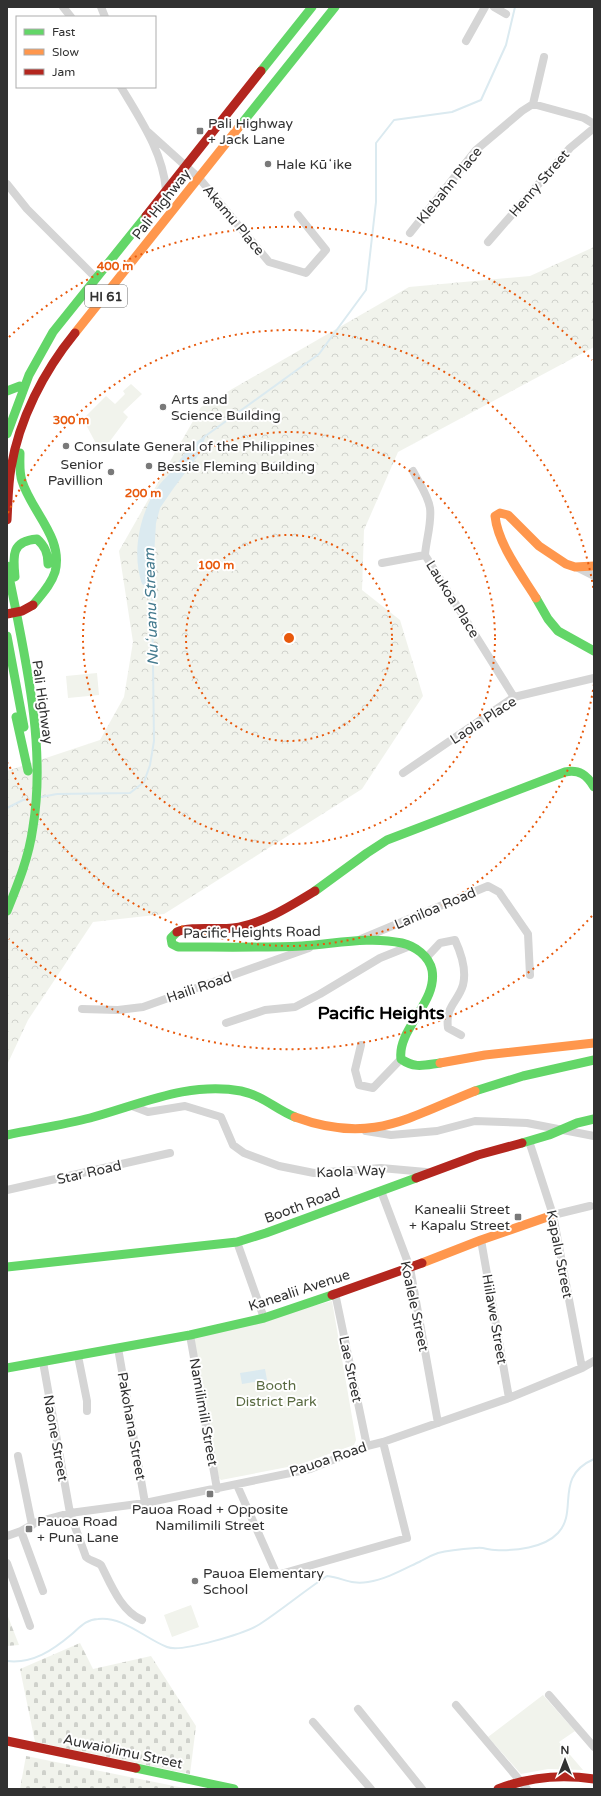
<svg xmlns="http://www.w3.org/2000/svg" width="601" height="1796" viewBox="0 0 601 1796" font-family="'Varela Round',sans-serif">
<defs>
<pattern id="forest-crowns" width="20" height="18" patternUnits="userSpaceOnUse"><rect width="20" height="18" fill="#f1f3ec"/><path d="M2 6a3 3 0 1 1 6 0M12 15a3 3 0 1 1 6 0" fill="none" stroke="#cfd1cb"/></pattern>
<pattern id="cemetery-stones" width="16" height="16" patternUnits="userSpaceOnUse"><rect width="16" height="16" fill="#f1f3ec"/><path d="M2 7V4a2 2 0 0 1 4 0v3zM10 15v-3a2 2 0 0 1 4 0v3z" fill="#cfd1cb"/></pattern>
</defs>
<rect width="100%" height="100%" fill="#fff"/>
<!-- forest -->
<path fill="url(#forest-crowns)" d="M594 247V347L398 452 364 530 362 590 400 620 423 696 362 789 164 914 93 922 28 1020 7 1065V771L100 740 124 697 133 642 119 551 201 407 409 287 530 276Z"/>
<!-- cemetery -->
<path fill="url(#cemetery-stones)" d="M7 1614 19 1645 7 1646Z
M80 1643 93 1669 151 1656 196 1726 190 1774 35 1742 20 1669Z
M26 1756 189 1789H20Z"/>
<!-- park -->
<path fill="#f1f3ec" d="M131 384 142 394 123 412 128 417 101 453 83 419 106 396 115 404 125 394 123 391Z
M97 673 99 695 68 698 66 676Z
M332 1301 356 1440 354 1445 298 1465 221 1480 219 1478 192 1337Z
M110.5 1523a4.5 4.5 0 1 1 9 0a4.5 4.5 0 1 1-9 0Z
M191 1605 199 1627 172 1637 164 1615Z
M543 1695 575 1731 559 1742 583 1770 548 1769 521 1774 488 1737Z"/>
<!-- water -->
<path fill="#dbeaf0" d="M206 435 200 453 173 489 160 508 156 523 154 556 155 576 152 590 142 584C131 552 140 511 160 484 163 480 167 477 170 473 183 456 188 447 206 435Z
M265 1369 267 1380 242 1384 240 1373Z"/>
<g fill="none" stroke-linecap="round" stroke-linejoin="round">
<!-- stream -->
<path stroke="#dbeaf0" stroke-width="2" d="M204 437 319 354 366 290 376 202V143L394 120 452 112 481 100 506 45 515 7
M41 797 57 794 130 793 144 782 150 765 154 741 152 588
M7 808 23 800 29 799
M7 1661C33 1664 53 1650 72 1634 80 1627 87 1619 98 1619 123 1616 144 1638 167 1647 181 1653 246 1633 260 1624 283 1609 304 1591 327 1576 344 1578 350 1585 368 1582 387 1579 404 1569 421 1561 426 1558 432 1555 438 1553 450 1550 464 1549 477 1548 483 1547 489 1550 495 1550 515 1551 544 1548 558 1533 579 1511 553 1477 594 1459"/>
<!-- street -->
<path stroke="#d5d5d5" stroke-width="8" d="M63 7 71 17
M101 7 105 17
M494 7 506 14
M466 41 485 7
M121 87C140 119 163 152 166 190
M533 104 544 57
M148 132 199 178 269 262 306 273 326 250 298 215
M7 184 27 209 96 278
M410 233 476 150 522 111 533 104 584 118 594 124
M488 242 570 148 594 128
M413 471C419 483 428 495 430 508 432 523 426 540 425 555L514 697
M382 563 425 555
M578 568 594 576
M403 773 514 697 594 678
M361 939 488 886 499 892 528 934 530 975
M426 958 440 943 455 940C461 953 467 969 463 985 458 1002 445 1006 448 1028L461 1035
M82 1009 118 1010 143 1007 309 948
M226 1023 265 1010 295 1007 320 994 380 958 410 946
M361 1045 355 1070 359 1085 373 1088 401 1059
M132 1106 148 1112 185 1106 221 1117 233 1145 244 1153 279 1166 314 1173 381 1168 426 1172
M366 1131 391 1135 437 1131 475 1121 527 1123 594 1136
M529 1141 553 1215 582 1368
M7 1190 170 1153
M381 1191 410 1268 438 1423
M553 1215 590 1206
M481 1240 509 1398
M237 1242 264 1318
M335 1293 367 1446
M190 1335 217 1489
M118 1348 145 1503
M78 1356 87 1401V1411
M43 1362 70 1513 86 1557C90 1561 95 1561 101 1565 111 1585 121 1611 142 1620
M18 1456 32 1525
M237 1485 277 1575 407 1538 383 1442
M21 1531 43 1591
M7 1536 21 1531 37 1522 70 1513 145 1503 310 1469 367 1446 383 1442 509 1398 582 1368 594 1361
M7 1563 30 1626
M549 1695 594 1747
M456 1705 527 1789
M358 1709 422 1789
M313 1722 371 1789"/>
<!-- fast -->
<path stroke="#63d668" stroke-width="9" d="M261 71 312 7
M239 127 335 7
M7 391 20 386
M7 434 29 375 53 332 146 216
M20 453C20 462 19 472 22 481 31 511 64 538 55 572 51 585 41 595 33 605
M7 566C23 649 47 742 33 827 29 857 18 884 7 911
M15 577C13 556 11 541 37 539 45 546 48 553 48 564
M536 598 548 619 558 631 594 651
M7 636 24 727
M16 717 28 771
M315 891 367 853 387 840 565 772C579 769 587 775 594 787
M177 932 171 938 172 944 178 947C219 947 261 948 302 946 335 944 369 936 402 943 415 946 429 956 432 970 438 1002 397 1029 401 1059 415 1069 425 1065 440 1063
M475 1091 523 1076 594 1060
M7 1135C35 1129 63 1125 90 1118 139 1105 189 1081 241 1091 264 1096 275 1109 295 1117
M522 1143 549 1135 577 1123 594 1119
M7 1267 237 1242 266 1233 416 1178
M7 1368 190 1335 264 1318 332 1295
M136 1768 234 1789"/>
<!-- slow -->
<path stroke="#ff974d" stroke-width="9" d="M75 333 239 127
M536 598C521 574 498 544 495 516L500 513 508 515 539 546 566 564 575 567 594 566
M440 1063 485 1055 594 1043
M295 1117C371 1145 407 1118 475 1091
M422 1263 481 1240 553 1215"/>
<!-- jam -->
<path stroke="#b3261e" stroke-width="9" d="M146 216 261 71
M7 520C8 503 8 485 11 468 19 419 44 371 75 333
M177 932C190 926 217 930 233 928 262 924 289 907 315 891
M416 1178 478 1155 522 1143
M332 1295 422 1263
M7 1741 136 1768
M498 1789C529 1777 561 1774 594 1779"/>
<!-- jam-bridge -->
<path stroke="#b3261e" stroke-width="9" d="M7 614 22 611 33 605"/>
</g>
<!-- distance rings -->
<g fill="none" stroke="#e8590c" stroke-width="2" stroke-dasharray="2 4">
<circle cx="289" cy="638" r="103"/>
<circle cx="289" cy="638" r="206"/>
<path d="M594 684A308 308 0 0 1 8 763M8 513A308 308 0 0 1 594 592"/>
<path d="M592 916A411 411 0 0 1 9 939M9 337A411 411 0 0 1 592 360"/>
</g>
<!-- markers -->
<g fill="#797979" stroke="#fff" stroke-width="1.5">
<rect x="196" y="127" width="8" height="8" rx="2"/>
<circle cx="268" cy="164" r="4"/>
<circle cx="163" cy="407" r="4"/>
<circle cx="66" cy="446" r="4"/>
<circle cx="149" cy="466" r="4"/>
<circle cx="111" cy="472" r="4"/>
<rect x="514" y="1213" width="8" height="8" rx="2"/>
<rect x="206" y="1490" width="8" height="8" rx="2"/>
<rect x="25" y="1525" width="8" height="8" rx="2"/>
<circle cx="195" cy="1581" r="4"/>
</g>
<g text-anchor="middle" stroke-width="4" stroke-linejoin="round" paint-order="stroke">
<!-- shield labels -->
<rect fill="#fff" stroke="#6f6f6f" stroke-width="1" x="85" y="285" width="42" height="22" rx="3"/>
<g font-size="13" font-weight="bold" fill="#313131">
<text x="106" y="301">HI 61</text>
</g>
<!-- poi labels -->
<g font-size="14" fill="#313131" stroke="#fff" text-anchor="start">
<text x="208" y="128">Pali Highway<tspan x="208" dy="16">+ Jack Lane</tspan></text>
<text x="276" y="169">Hale Kūʻike</text>
<text x="171" y="404">Arts and<tspan x="171" dy="16">Science Building</tspan></text>
<text x="74" y="451">Consulate General of the Philippines</text>
<text x="103" y="469" text-anchor="end">Senior<tspan x="103" dy="16">Pavillion</tspan></text>
<text x="157" y="471">Bessie Fleming Building</text>
<text x="510" y="1214" text-anchor="end">Kanealii Street<tspan x="510" dy="16">+ Kapalu Street</tspan></text>
<text x="210" y="1514" text-anchor="middle">Pauoa Road + Opposite<tspan x="210" dy="16">Namilimili Street</tspan></text>
<text x="37" y="1526">Pauoa Road<tspan x="37" dy="16">+ Puna Lane</tspan></text>
<text x="203" y="1578">Pauoa Elementary<tspan x="203" dy="16">School</tspan></text>
</g>
<!-- street labels -->
<g font-size="14" fill="#313131" stroke="#fff">
<text transform="translate(539 183) rotate(-49)" y="5">Henry Street</text>
<text transform="translate(449 185) rotate(-51)" y="5">Klebahn Place</text>
<text transform="translate(161 204) rotate(-52)" y="5">Pali Highway</text>
<text transform="translate(234 220) rotate(50)" y="5">Akamu Place</text>
<text transform="translate(453 599) rotate(58)" y="5">Laukoa Place</text>
<text transform="translate(43 702) rotate(82)" y="5">Pali Highway</text>
<text transform="translate(483 720) rotate(-33)" y="5">Laola Place</text>
<text transform="translate(435 908) rotate(-23)" y="5">Laniloa Road</text>
<text transform="translate(252 932) rotate(-1)" y="5">Pacific Heights Road</text>
<text transform="translate(199 987) rotate(-19)" y="5">Haili Road</text>
<text transform="translate(351 1171) rotate(-2)" y="5">Kaola Way</text>
<text transform="translate(89 1172) rotate(-13)" y="5">Star Road</text>
<text transform="translate(302 1205) rotate(-20)" y="5">Booth Road</text>
<text transform="translate(560 1254) rotate(79)" y="5">Kapalu Street</text>
<text transform="translate(299 1290) rotate(-18)" y="5">Kanealii Avenue</text>
<text transform="translate(415 1306) rotate(78)" y="5">Koalele Street</text>
<text transform="translate(495 1319) rotate(80)" y="5">Hiilawe Street</text>
<text transform="translate(351 1369) rotate(78)" y="5">Lae Street</text>
<text transform="translate(204 1412) rotate(80)" y="5">Namilimili Street</text>
<text transform="translate(132 1426) rotate(80)" y="5">Pakohana Street</text>
<text transform="translate(56 1438) rotate(80)" y="5">Naone Street</text>
<text transform="translate(328 1459) rotate(-19)" y="5">Pauoa Road</text>
<text transform="translate(123 1751) rotate(12)" y="5">Auwaiolimu Street</text>
</g>
<!-- park labels -->
<g font-size="14" fill="#596a41" stroke="#fff">
<text x="276" y="1390">Booth<tspan x="276" dy="16">District Park</tspan></text>
</g>
<!-- water labels -->
<g font-size="15" font-style="italic" fill="#447a8e" stroke="#fff">
<text transform="translate(151 607) rotate(-92)" y="5">Nuʻuanu Stream</text>
</g>
<!-- district labels -->
<g font-size="18" font-weight="bold" fill="#000" stroke="#fff">
<text x="381" y="1019">Pacific Heights</text>
</g>
</g>
<circle cx="289" cy="638" r="6" fill="#e8590c" stroke="#fff" stroke-width="2"/>
<g font-size="12" text-anchor="middle" font-weight="bold" fill="#e8590c" stroke="#fff" stroke-width="4" stroke-linejoin="round" paint-order="stroke">
<text x="115" y="270">400 m</text>
<text x="71" y="424">300 m</text>
<text x="143" y="497">200 m</text>
<text x="216" y="569">100 m</text>
</g>
<!-- border -->
<rect width="601" height="1796" fill="none" stroke="#313131" stroke-width="16"/>
<!-- legend -->
<rect x="16" y="16" width="140" height="72" fill="#ffffff" stroke="#adadad"/>
<rect x="24" y="29" width="20" height="6" fill="#63d668" stroke="#adadad"/>
<text x="52" y="36" font-size="12" fill="#313131">Fast</text>
<rect x="24" y="49" width="20" height="6" fill="#ff974d" stroke="#adadad"/>
<text x="52" y="56" font-size="12" fill="#313131">Slow</text>
<rect x="24" y="69" width="20" height="6" fill="#b3261e" stroke="#adadad"/>
<text x="52" y="76" font-size="12" fill="#313131">Jam</text>
<!-- north arrow -->
<g transform="translate(565 1760)" stroke="#ffffff" stroke-width="3" paint-order="stroke">
<path d="M0-3L7 15L0 10L-7 15Z" fill="#313131"/>
<text y="-6" font-size="11" font-weight="bold" text-anchor="middle" fill="#313131">N</text>
</g>
</svg>
